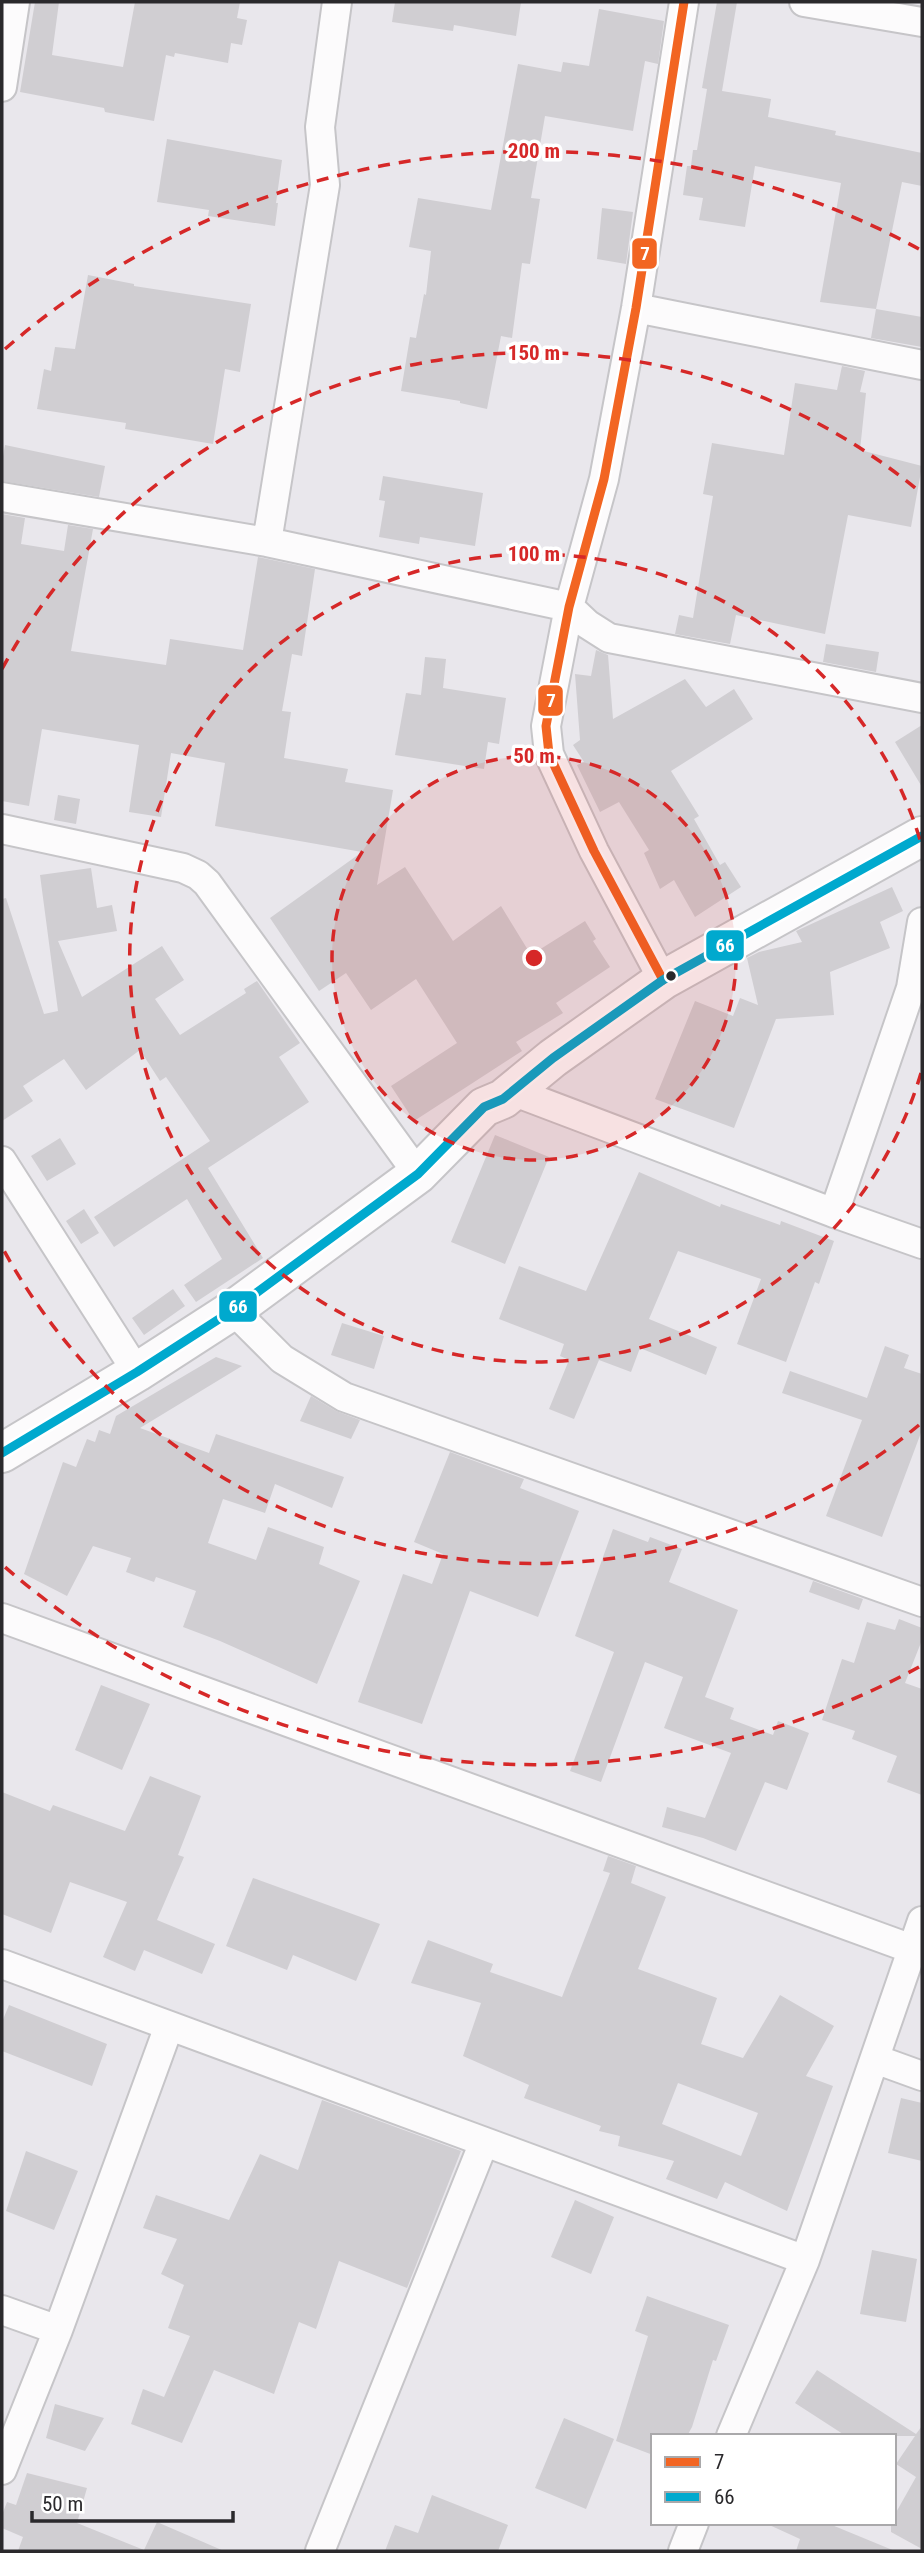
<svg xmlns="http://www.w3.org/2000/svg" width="924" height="2553" viewBox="0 0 924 2553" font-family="'Roboto Condensed',sans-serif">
<rect width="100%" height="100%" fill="#e9e7ec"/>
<!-- building -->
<path fill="#d0ced2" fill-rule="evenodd" d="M35 2H59L52 55 123 67 135 2H240L237 18 247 20 242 45 231 43 228 63 175 53 174 57 166 55 154 121 105 112 104 108 20 92Z
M395 2H521L516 36 454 25 453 31 392 22Z
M717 2H737L722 91 771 99 768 117 836 131 835 135 922 153V186L902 182 876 309 820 302 841 183 755 166 745 227 699 220 703 198 683 195 687 166H691L693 150H697L707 89 702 88Z
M599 9 664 21 658 64 645 61 633 131 545 116 531 198 540 199 530 264 522 263 512 338 501 336 487 409 460 403V401L401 391 410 337 416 338 424 294 426 295 431 251 409 247 418 198 491 210 518 64 561 72 563 62 589 66Z
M167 139 282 160 276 203H278L275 226 208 216 209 210 157 202Z
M602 208 633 212 626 264 597 259Z
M88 275 134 284V286L251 304 240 372 225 369 213 444 125 429 126 423 37 409 44 369 51 371 55 347 75 349Z
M876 309 922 317V347L871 338Z
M842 366 865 371 860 392 866 393 860 450 922 466 911 527 848 515 825 634 736 615 730 644 675 634 679 615 693 618 713 496 703 494 712 443 784 455 795 383 837 390Z
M5 445 105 466 99 497 2 481V462Z
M383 476 483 493 475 546 420 537 419 544 379 537 385 501 379 500Z
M2 514 25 518 21 544 64 551 68 525 93 529 71 651 166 665 170 639 243 650 258 557 315 569 302 656 292 654 282 711 291 712 284 758 348 769 345 782 393 790 377 885 405 867 453 941 501 906 531 955 585 921 596 939 593 941 610 967 556 1003 563 1013 516 1042 522 1051 414 1121 391 1086 457 1043 416 979 371 1010 346 973 319 991 270 918 362 852 215 826 225 763 171 753 161 817 129 812 139 745 42 729 29 806 2 801Z
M826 644 879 652 876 672 823 662Z
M596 650 608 655 613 719 685 679 706 707 734 689 753 719 671 771 699 816 694 819 720 865 725 862 741 887 695 917 674 880 660 889 644 853 649 850 619 802 600 812 577 765 584 762 573 745 580 740 575 674 591 676Z
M425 657 446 659 443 688 506 698 499 744 488 742 484 769 395 755 406 693 421 695Z
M922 725V787L895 742Z
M58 795 80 799 76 824 54 820Z
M91 868 97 908 112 905 117 931 58 941 82 997 162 946 184 980 155 999 180 1035 246 993 244 989 257 981 300 1043 279 1057 309 1102 208 1168 263 1258 196 1302 184 1285 222 1259 187 1199 114 1247 94 1217 210 1141 166 1077 160 1081 140 1050 86 1090 64 1059 23 1086 33 1101 2 1121V899L6 898 44 1014 58 1011 40 875Z
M892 887 903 911 880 922 890 948 830 972 834 1015 776 1019 734 1128 655 1099 695 1001 733 1016 740 998 758 1005 747 958 759 952 802 942 796 931Z
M495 1135 549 1157 505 1264 451 1242Z
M60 1138 76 1164 47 1181 31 1156Z
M639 1172 720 1207 721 1204 780 1225 781 1221 834 1241 819 1284 815 1282 786 1362 737 1344 761 1279 678 1251 649 1319 717 1347 706 1375 640 1348 631 1372 599 1360 574 1419 549 1409 569 1360 560 1356 564 1344 499 1319 519 1266 586 1291Z
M84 1209 99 1233 81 1244 66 1221Z
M173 1289 185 1306 144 1335 132 1318Z
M342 1323 384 1336 374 1369 331 1355Z
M885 1346 909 1355 904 1368 922 1374V1430L882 1537 826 1516 862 1420 782 1393 790 1371 867 1398Z
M216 1357 242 1366 140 1428 209 1453 216 1434 344 1477 332 1508 275 1484 265 1513 223 1499 208 1543 256 1560 268 1527 324 1547 319 1564 360 1581 317 1684 220 1641 183 1627 196 1591 156 1577 154 1582 126 1572 131 1558 93 1546 67 1596 24 1574 63 1462 76 1467 87 1439 95 1442 99 1430 110 1434 116 1416Z
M311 1396 336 1411 360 1420 351 1439 300 1421Z
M450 1452 524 1479 520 1488 579 1511 538 1617 470 1591 422 1724 358 1702 403 1574 432 1584 443 1554 414 1542Z
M613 1529 648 1542 650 1537 682 1549 669 1582 738 1610 705 1697 734 1708 730 1719 773 1735 778 1721 809 1733 787 1790 765 1782 736 1851 703 1838 662 1827 667 1807 705 1818 731 1753 664 1728 683 1677 645 1662 601 1782 570 1771 614 1652 575 1636Z
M813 1581 863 1599 859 1610 809 1592Z
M899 1619 922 1628V1640L905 1683 922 1689V1795L887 1782 897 1756 852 1739 855 1731 822 1720 842 1659 854 1663 867 1622 895 1630Z
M101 1685 150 1704 122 1770 75 1750Z
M150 1776 201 1796 178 1855 184 1857 157 1920 215 1944 202 1974 144 1950 135 1971 103 1957 127 1902 70 1882 51 1933 2 1914V1792L50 1811 53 1805 125 1831Z
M608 1856 636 1866 631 1883 666 1897 638 1969 717 1998 701 2044 743 2058 780 1995 834 2026 806 2076 833 2086 787 2211 725 2182 717 2199 666 2179 674 2161 618 2146 620 2136 599 2131 601 2126 524 2098 529 2085 463 2056 481 2003 411 1983 428 1940 493 1964 490 1972 562 1997 610 1873 603 1871ZM678 2083 758 2113 741 2156 662 2124Z
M253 1878 380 1924 356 1981 293 1955 287 1970 226 1946Z
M9 2005 107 2044 92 2086 2 2051V2022Z
M901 2098 922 2103V2161L888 2153Z
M322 2100 461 2151 407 2288 339 2261 316 2329 299 2322 274 2394 214 2370 182 2443 131 2424 143 2389 164 2397 190 2336 168 2328 184 2285 161 2274 177 2239 143 2228 156 2195 229 2220 260 2154 298 2170Z
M26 2151 78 2171 54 2230 6 2211Z
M575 2200 614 2217 591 2274 551 2257Z
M872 2250 917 2259 906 2322 860 2314Z
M647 2296 729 2325 716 2361 713 2360 692 2427 687 2436H653V2455L616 2441 648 2336 635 2331Z
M817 2370 916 2434 922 2426V2549L891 2532V2523H894V2516L916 2477 896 2464 915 2436H846L795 2403Z
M55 2404 104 2418 85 2451 46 2438Z
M564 2418 614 2439 586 2509 535 2488Z
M27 2473 87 2488 77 2523 144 2550 157 2522 224 2551H18L23 2537 2 2528V2515L7 2502 16 2505Z
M432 2495 508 2525 498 2551H385L395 2525 418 2533Z
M765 2523H827L895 2551H796L800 2539Z"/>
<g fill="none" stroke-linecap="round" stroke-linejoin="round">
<!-- street casing -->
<g stroke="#c6c5c8" stroke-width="32">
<path id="street" d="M804 2 922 22
M2 87 15 2
M636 308 922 365
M2 497 267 542 569 607 587 624 609 638 922 698
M267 542 325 185 320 127 337 2
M2 829 183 868 198 875 207 883 418 1174
M663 980 594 851 549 754 546 726 569 607 604 479 636 308 684 2
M512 1091 834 1213 922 1244
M2 1161 137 1372
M834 1213 911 988 922 922
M233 1310 282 1359 344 1397 922 1602
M2 1618 912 1949
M2 1964 805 2260
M875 2059 922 2076
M2 2310 58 2330
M731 2436 805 2260 922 1921
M2 2470 58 2330 169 2026
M320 2551 484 2142
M683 2551 694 2523"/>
</g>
<!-- secondary casing -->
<g stroke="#c6c5c8" stroke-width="42">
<path id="secondary" d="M2 1453 137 1372 233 1310 418 1174 484 1107 503 1099 553 1058 663 980 922 836"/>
</g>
<!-- street -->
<use href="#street" stroke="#fcfbfc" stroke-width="28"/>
<!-- secondary -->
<use href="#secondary" stroke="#fcfbfc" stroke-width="38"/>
<!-- bus-1 casing -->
<g stroke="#fff" stroke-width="14">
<path id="bus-1" d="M663 980 594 851 549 754 546 726 569 607 604 479 636 308 684 2"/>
</g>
<!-- bus-2 casing -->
<g stroke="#fff" stroke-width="14">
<path id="bus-2" d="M2 1453 137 1372 233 1310 418 1174 484 1107 503 1099 553 1058 663 980 922 836"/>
</g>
<!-- bus-1 -->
<use href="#bus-1" stroke="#f26522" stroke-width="9"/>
<!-- bus-2 -->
<use href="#bus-2" stroke="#00a9ce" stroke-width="9"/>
</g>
<!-- distance rings -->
<circle cx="534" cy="958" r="202" fill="#d62828" fill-opacity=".12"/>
<g fill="none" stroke="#d62828" stroke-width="3.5" stroke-dasharray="12 9">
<circle cx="534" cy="958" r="202"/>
<path d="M921 1073A404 404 0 1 1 921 843"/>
<path d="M919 1425A605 605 0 0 1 2 1247M2 669A605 605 0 0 1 919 491"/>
<path d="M919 1667A807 807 0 0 1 5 1567M5 349A807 807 0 0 1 919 249"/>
</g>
<!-- markers -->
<circle fill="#2a292c" stroke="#fff" stroke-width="2.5" cx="671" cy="976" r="6"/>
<circle cx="534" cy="958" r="10" fill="#d62828" stroke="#fff" stroke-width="3.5"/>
<g font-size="21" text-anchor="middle" font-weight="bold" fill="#d62828" stroke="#fff" stroke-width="7" stroke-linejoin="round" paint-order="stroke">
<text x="534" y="158">200 m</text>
<text x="534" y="360">150 m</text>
<text x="534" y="561">100 m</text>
<text x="534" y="763">50 m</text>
</g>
<g stroke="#fff" stroke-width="2.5">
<rect x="631" y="237" width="27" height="33" rx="7" fill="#f26522"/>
<rect x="537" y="684" width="27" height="33" rx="7" fill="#f26522"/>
<rect x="705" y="929" width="40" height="33" rx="7" fill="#00a9ce"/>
<rect x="218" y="1290" width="40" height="33" rx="7" fill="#00a9ce"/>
</g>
<g font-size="19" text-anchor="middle" font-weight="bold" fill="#fff">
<text x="645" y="260">7</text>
<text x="551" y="707">7</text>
<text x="725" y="952">66</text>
<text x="238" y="1313">66</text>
</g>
<!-- border -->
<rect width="924" height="2553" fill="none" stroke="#2a292c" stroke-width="7"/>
<!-- legend -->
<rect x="651" y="2434" width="245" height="91" fill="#ffffff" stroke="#aaa9ab" stroke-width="2"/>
<rect x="665" y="2457" width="35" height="10" fill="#f26522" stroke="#aaa9ab" stroke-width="2"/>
<text x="714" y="2469" font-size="21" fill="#2a292c">7</text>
<rect x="665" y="2492" width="35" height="10" fill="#00a9ce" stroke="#aaa9ab" stroke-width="2"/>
<text x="714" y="2504" font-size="21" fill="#2a292c">66</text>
<!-- scale -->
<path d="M32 2511v10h201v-10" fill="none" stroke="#2a292c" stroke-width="3.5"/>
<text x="42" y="2511" font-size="21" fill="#2a292c" stroke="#ffffff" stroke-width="5" paint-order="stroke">50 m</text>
</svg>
